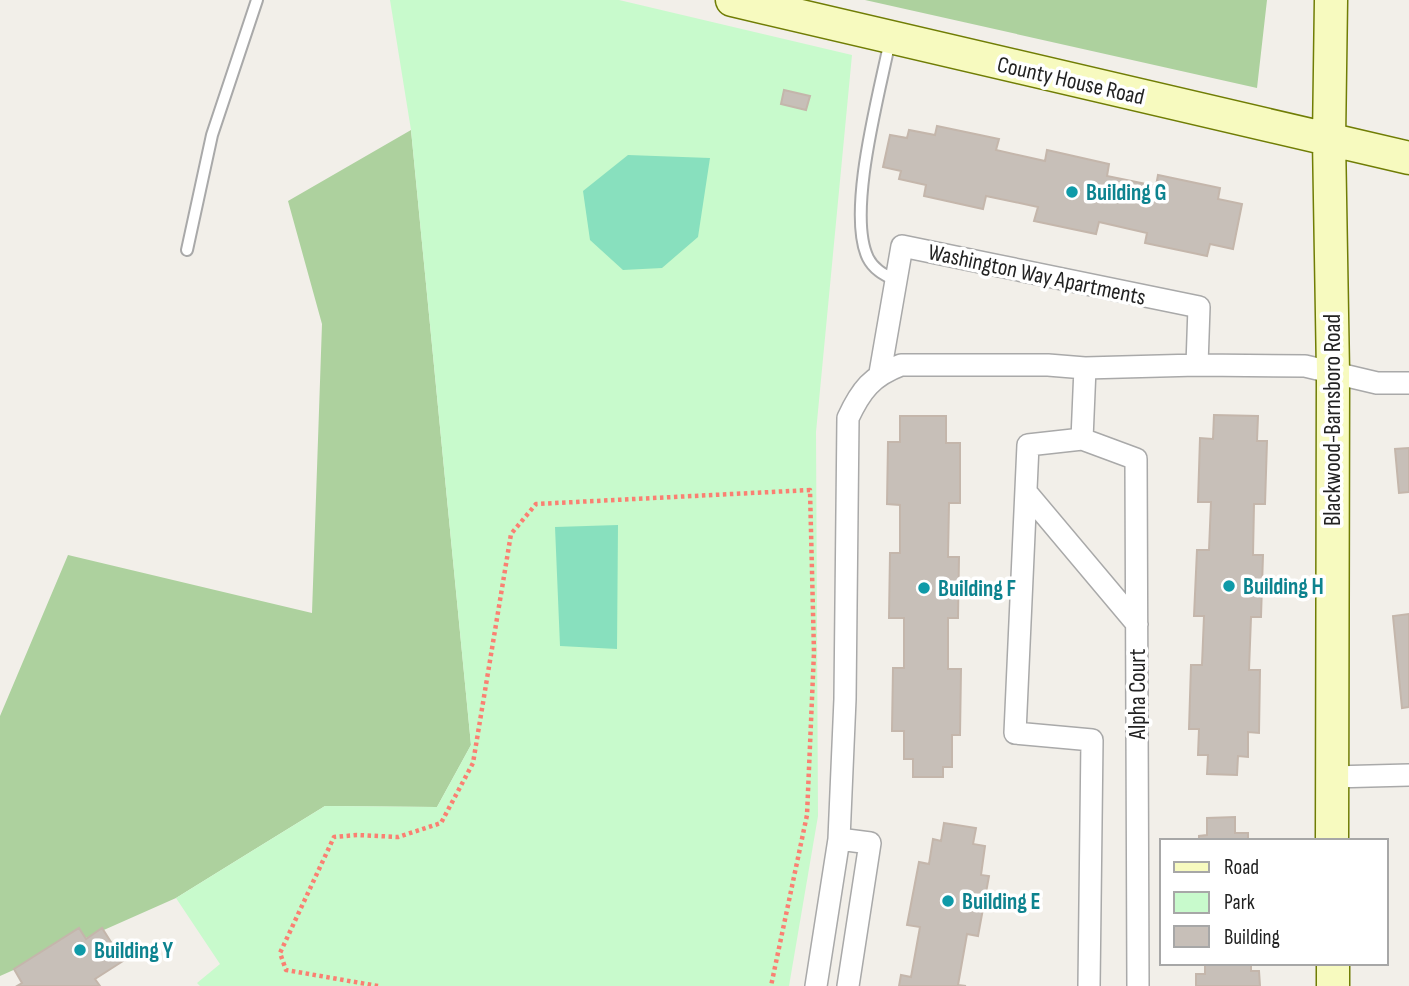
<svg xmlns="http://www.w3.org/2000/svg" width="1409" height="986" viewBox="0 0 1409 986" font-family="'Sofia Sans Condensed',sans-serif">
<rect width="100%" height="100%" fill="#f2efe9"/>
<!-- forest -->
<path fill="#add19e" d="M865 0H1267L1257 88Z
M411 130 471 745 437 807 325 806 176 898 0 976V716L68 555 312 613 322 324 288 201Z"/>
<!-- park -->
<path fill="#c8facc" d="M390 0H619L852 55 816 432 818 816 789 986H200L197 983 220 964 176 898 325 806 437 807 471 745 411 130Z"/>
<!-- pitch -->
<path fill="#88e0be" d="M628 155 710 158 698 237 662 268 623 270 590 240 583 191Z
M618 525 617 649 560 646 555 527Z"/>
<!-- building -->
<path fill="#c7bfb8" stroke="#c4b6ab" stroke-width="2" d="M784 90 810 96 806 110 781 104Z
M937 126 999 139 996 150 1045 161 1047 150 1109 164 1107 176 1156 186 1158 175 1220 188 1218 199 1242 204 1233 249 1210 244 1207 256 1145 243 1147 233 1099 222 1096 234 1034 221 1038 207 986 196 983 209 924 196 926 185 899 179 901 171 883 167 890 135 907 138 909 130 935 135Z
M1214 415 1258 416 1257 441H1267L1265 504H1254L1253 555H1263L1261 617H1251L1249 670H1260L1259 733 1248 732V757L1238 756 1237 775 1207 774 1208 755H1198L1199 729H1189L1191 665H1202L1204 616H1194L1197 550H1209L1211 502H1198L1200 438 1213 439Z
M900 416H946V443H960V503H949L948 557H959L958 618H948V669H961L960 735H952V767H943V777H913V759H904V731H892L893 668H904V618H889L890 553H900V505L887 504 888 442H900Z
M1409 448V492L1399 493 1395 449Z
M1409 614V707L1402 708 1393 616Z
M1235 817V833H1248V841H1199V836L1207 835V818Z
M944 823 976 828 973 844 985 846 981 875 989 876 978 936 967 934 958 985 966 986H899L901 975 911 977 920 927 907 925 919 862 929 864 933 839 941 841Z
M79 928 86 939 102 928 123 961 95 979 100 986H17L22 983 14 969Z
M1205 963H1251V971H1259L1260 986H1196V974H1205Z"/>
<g fill="none" stroke-linecap="round" stroke-linejoin="round">
<!-- lane casing -->
<g stroke="#a9a9a9" stroke-width="14">
<path id="lane" d="M890 40C880 91 846 213 868 258 874 270 885 275 896 281
M187 250 212 135 257 0"/>
</g>
<!-- street casing -->
<g stroke="#a9a9a9" stroke-width="24">
<path id="street" d="M880 373 902 246 1199 307 1197 365
M1082 439 1085 368
M1026 492 1137 624
M1332 777 1409 775
M839 839 870 843 848 986
M816 986 839 839 845 699 848 418C861 390 872 376 901 365H1048L1085 368 1197 365 1305 366 1377 383H1409
M1089 986 1092 740 1015 733 1028 445 1082 439 1136 459 1138 986"/>
</g>
<!-- secondary casing -->
<g stroke="#707d05" stroke-width="35">
<path id="secondary" d="M732 0 1409 158
M1331 0 1329 139 1333 373 1332 841
M1333 963V986"/>
</g>
<!-- path -->
<path stroke="#fa8072" stroke-width="4.5" stroke-dasharray="3.5 3.5" stroke-linecap="butt" d="M378 986 286 970 280 953 334 837 357 835 398 837 441 823 473 763 511 534 536 504 810 490 814 652 807 815 771 986"/>
<!-- lane -->
<use href="#lane" stroke="#fff" stroke-width="10"/>
<!-- street -->
<use href="#street" stroke="#fff" stroke-width="21"/>
<!-- secondary -->
<use href="#secondary" stroke="#f7fabf" stroke-width="32"/>
</g>
<!-- markers -->
<g fill="#0f9aa8" stroke="#fff" stroke-width="2.5">
<circle cx="1072" cy="192" r="7"/>
<circle cx="1229" cy="586" r="7"/>
<circle cx="924" cy="588" r="7"/>
<circle cx="948" cy="901" r="7"/>
<circle cx="80" cy="950" r="7"/>
</g>
<g text-anchor="middle" stroke-width="7" stroke-linejoin="round" paint-order="stroke">
<!-- street labels -->
<g font-size="23" fill="#222" stroke="#fff">
<text transform="translate(1071 80) rotate(13)" y="8">County House Road</text>
<text transform="translate(1037 274) rotate(12)" y="8">Washington Way Apartments</text>
<text transform="translate(1332 420) rotate(-90)" y="8">Blackwood-Barnsboro Road</text>
<text transform="translate(1137 694) rotate(-90)" y="8">Alpha Court</text>
</g>
<!-- culture labels -->
<g font-size="23" font-weight="bold" fill="#0d838f" stroke="#fff" text-anchor="start">
<text x="1086" y="200">Building G</text>
<text x="1243" y="594">Building H</text>
<text x="938" y="596">Building F</text>
<text x="962" y="909">Building E</text>
<text x="94" y="958">Building Y</text>
</g>
</g>
<!-- legend -->
<rect x="1160" y="839" width="228" height="126" fill="#ffffff" stroke="#a7a7a7" stroke-width="2"/>
<rect x="1174" y="862" width="35" height="10" fill="#f7fabf" stroke="#a7a7a7" stroke-width="2"/>
<text x="1224" y="874" font-size="21" fill="#222222">Road</text>
<rect x="1174" y="892" width="35" height="21" fill="#c8facc" stroke="#a7a7a7" stroke-width="2"/>
<text x="1224" y="909" font-size="21" fill="#222222">Park</text>
<rect x="1174" y="926" width="35" height="21" fill="#c7bfb8" stroke="#a7a7a7" stroke-width="2"/>
<text x="1224" y="944" font-size="21" fill="#222222">Building</text>
</svg>
